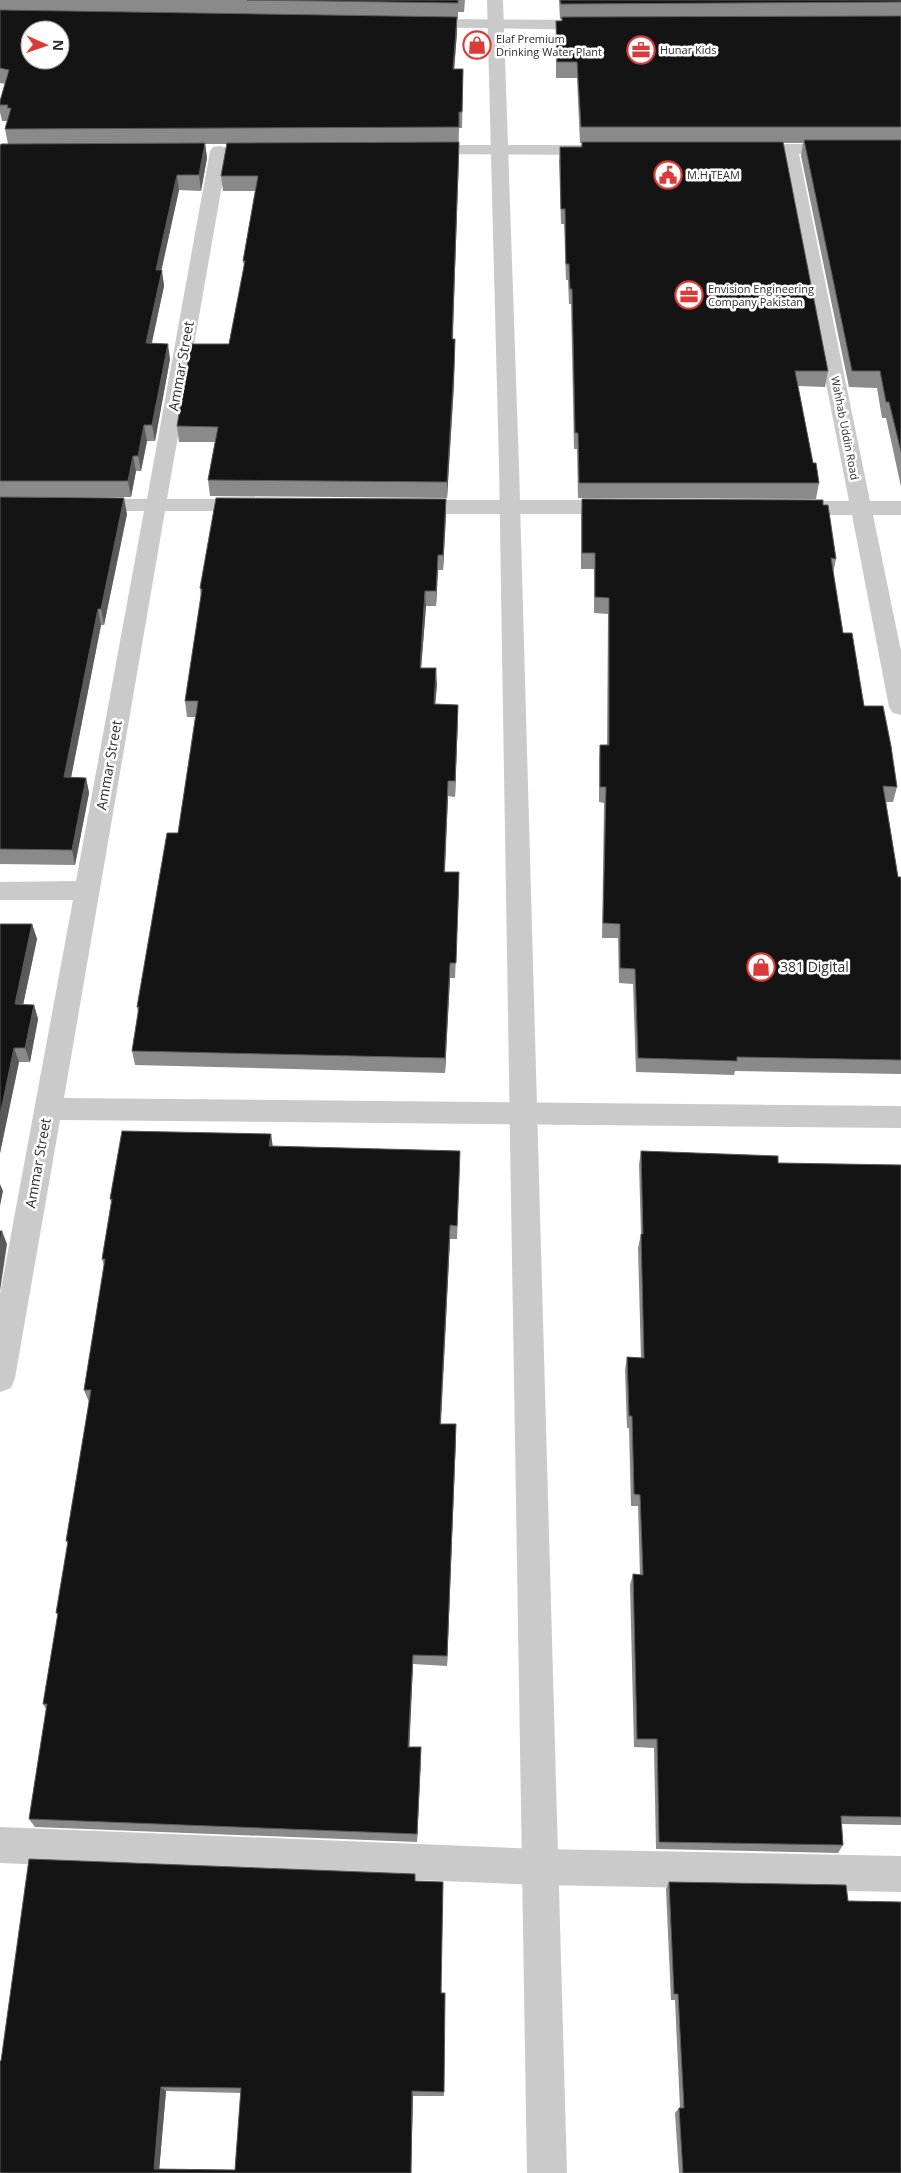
<svg xmlns="http://www.w3.org/2000/svg" width="901" height="2173" viewBox="0 0 901 2173" font-family="'Open Sans',sans-serif">
<rect width="100%" height="100%" fill="#fff"/>
<g fill="none" stroke-linecap="round" stroke-linejoin="round">
<!-- minor -->
<path fill="#cacaca" fill-rule="evenodd" d="M419 19 593 20 599 22 601 25 599 28 593 30 413 27 411 24 413 21Z
M746 144H901V154H799L870 501H901V515H873L901 651V715L893 713 889 707 852 515H790L783 513 779 508 783 503 790 501H849L781 154 740 153 737 149 740 145Z
M421 145H598L604 146 607 150 604 154 598 155 415 154 412 150 415 146Z
M219 146 225 147 228 151 167 499H252L259 500 263 505 259 510 252 511H165L64 1098 901 1106V1128L60 1120 15 1378 11 1388 0 1392V1294L73 900H0V882L76 881 144 511H88L81 510 77 505 81 500 88 499H147L210 151 213 147Z
M410 500H620L627 502 631 507 627 512 620 514H410L403 512 399 507 403 502Z
M0 1827 540 1849 901 1856V1892L540 1885 0 1863Z"/>
<!-- tertiary -->
<path fill="#cacaca" fill-rule="evenodd" d="M487 0H503L519 466 567 2173H527L499 466Z"/>
</g>
<!-- wall -->
<path fill="#8a8a8a" fill-rule="evenodd" d="M0 0H465L464 12H458V19H457V32L454 69H463V85L462 128H459L453 339 454 384 447 498 210 496 208 480 215 442H179L177 426 229 344 244 267 243 261 255 191H223L221 176 227 144H205L207 158 201 191 179 190 161 270 164 286 152 343 170 359 155 441H147L141 471H136L131 497H0V146L8 144 5 129 7 121H2L0 112V101L5 84 0 83Z
M559 0H901V487L892 445 886 418H882L877 388 849 387 801 156 803 143H783L828 371 825 387 798 386 813 463 819 483 816 499 578 498 577 449H574L571 304H569L568 280H566L564 224H561L559 162 560 147H581L582 143H580L577 78H556V21H561L562 19H560Z
M0 497 127 514 104 625H101L71 777 86 778 89 793 75 865 0 864Z
M582 499 836 559 833 573 843 633 864 706 897 787 893 802H886L898 877H901V1074L735 1071 734 1075 636 1072 633 984 619 983 618 938H602L604 803 599 802V761L600 745H607L608 614 594 613V569H581V515Z
M446 515 443 570H438L436 606H426L421 668 437 684 435 704 458 705 455 797 448 796 445 872 459 888 455 978H450L445 1073 135 1065 132 1051 138 1013 137 1007 178 833 195 717H187L185 701 201 597 200 588Z
M0 924H32L37 939 23 1005H34L38 1019 30 1062H19L0 1153Z
M271 1134 272 1146 460 1165 457 1239H450L441 1424 456 1436 447 1666 413 1664 409 1747H421V1756L417 1842 35 1827 29 1819 46 1709 43 1704 58 1615 56 1613 68 1544 66 1541 89 1402 84 1390 104 1266 102 1259 111 1202 110 1199Z
M641 1151 778 1163 901 1165V1825L841 1824 843 1845 838 1853 656 1849 654 1748 634 1747 630 1585 633 1574 640 1575 638 1506H631L629 1428H627L625 1370 627 1357 641 1358 638 1248 641 1234 639 1165Z
M415 1874V1881L442 1993 444 2096H413L411 2173H0ZM166 2091 241 2093 235 2170 159 2169Z
M669 1882 848 1901 901 2173H679L675 2113 679 2108H680L675 2000H671L666 1889Z"/>
<!-- shaded-wall -->
<path fill="#5a5a5a" d="M457 17V32L453 85V69Z
M459 142V157L452 355V339Z
M205 143 207 158 201 191 199 175Z
M177 175 179 190 158 286 156 270Z
M162 270 164 286 148 359 146 343Z
M455 339 454 384 447 498V482Z
M168 344 170 359 155 441 152 425Z
M144 425 147 441 141 471 138 456Z
M133 456 136 471 131 497 128 481Z
M124 498 127 514 104 625 101 609Z
M446 499V515L443 570V555Z
M438 555V570L436 606V591Z
M425 591 426 606 420 683V668Z
M98 609 101 625 68 793 64 777Z
M436 668 437 684 434 720V704Z
M458 705V720L455 797V781Z
M86 778 89 793 75 865 72 850Z
M448 781V796L444 887V872Z
M32 924 37 939 20 1019 15 1004Z
M450 963V978L445 1073V1058Z
M34 1005 38 1019 30 1062 25 1048Z
M14 1048 19 1062 0 1153V1115Z
M271 1134 273 1148 269 1146Z
M0 1184 3 1191 0 1206Z
M450 1225V1239L440 1435V1424Z
M2 1231 7 1244 0 1291V1244Z
M456 1424V1436L447 1666V1656Z
M413 1655V1664L409 1756 408 1747Z
M421 1747V1756L417 1842V1834Z
M161 2087 166 2091 159 2172 154 2169Z
M412 2091 413 2096 411 2173Z"/>
<!-- building -->
<path fill="#141414" stroke="#5a5a5a" fill-rule="evenodd" d="M247 0H458V3Z
M560 0H901V2L561 4Z
M0 10 457 17 453 69H463L462 112H459V127L5 129 11 108H7L8 105H0V101L9 70 0 68ZM30 30H60V60H30Z
M901 16V127H581L577 62H557L556 21H562V17Z
M804 140H901V452L889 402H886L880 371H852Z
M459 142 452 339H455L454 368 447 482 208 480 218 427 177 426 191 344H229L245 261H243L258 176H221L227 143Z
M582 142H783L828 371H795L813 463H816L819 483H579L578 433H575L572 289H570L569 264H566L565 209H561L560 147H582Z
M205 143 199 175H177L156 270H162L146 343 168 344 152 425H144L138 456H133L128 481H0V146L1 144Z
M0 497 124 498 101 609H98L64 777 86 778 72 850 0 849Z
M216 498 446 499 443 555H438L436 591H425L420 668H436L434 704 458 705 455 781H448L444 872H459L456 963H450L445 1058 132 1051 139 1007H137L167 833H178L198 701H185L202 589 200 588Z
M582 499 823 500V505H828L836 559 831 558 843 633H852L864 706H883L891 746 897 787 883 786 898 877H901V1060L737 1057V1061L638 1058 635 969 620 968V924L603 923 606 787H600V745H609V598L595 597V553H582Z
M0 924H32L15 1004 34 1005 25 1048H14L0 1115Z
M122 1131 271 1134 269 1146 460 1151 457 1226 450 1225 440 1424H456L447 1656 413 1655 408 1747H421L417 1834 29 1819 47 1704H43L58 1613H56L68 1541H66L91 1390H84L105 1259H102L112 1199H110Z
M641 1151 778 1156V1163L901 1165V1817L841 1816 843 1845 659 1842 657 1739H637L633 1574 643 1575 640 1495 634 1494 632 1416H629L627 1357 644 1358 641 1234H643Z
M0 1231H2L0 1244Z
M29 1859 415 1874V1881L443 1882 441 1993H445L444 2092 412 2091 411 2173H0V2061H1ZM161 2087 241 2088 235 2170 154 2169Z
M669 1882 846 1885 848 1901 901 1902V2173H683L679 2108H684L678 1994H674Z"/>
<!-- icons -->
<defs>
<g id="shop-ring" transform="scale(1.4375)"><circle r="9.5" fill="#fff" stroke="#db3b38" stroke-width="1.5"/><path d="M-5-2.5h2.3a2.7 3.5 0 0 1 5.4 0H5L5.5 6h-11ZM-1.5-2.5h3a1.5 2.3 0 0 0-3 0Z" fill="#db3b38"/></g>
<g id="office-ring" transform="scale(1.4375)"><circle r="9.5" fill="#fff" stroke="#db3b38" stroke-width="1.5"/><path d="M-6-3h4V-5.5h4V-3h4V5H-6ZM-1-4.5V-3h2v-1.5ZM-6 0V1H6V0Z" fill="#db3b38"/></g>
<g id="civic-ring" transform="scale(1.4375)"><circle r="9.5" fill="#fff" stroke="#db3b38" stroke-width="1.5"/><path d="M-.6-6.5H3V-4.5H.6V-3L4-1V1h2V6H-6V1h2V-1L-.6-3ZM-1.2 2.5V6h2.4V2.5Z" fill="#db3b38"/></g>
</defs>
<g fill-rule="evenodd">
<use href="#shop-ring" x="477" y="45"/>
<use href="#office-ring" x="641" y="50"/>
<use href="#civic-ring" x="668" y="175"/>
<use href="#office-ring" x="689" y="295"/>
<use href="#shop-ring" x="761" y="967"/>
</g>
<g text-anchor="middle" stroke-width="5" stroke-linejoin="round" paint-order="stroke">
<!-- far-poi labels -->
<g font-size="11" fill="#2d2d2d" stroke="#fff" text-anchor="start">
<text x="496" y="43">Elaf Premium<tspan x="496" dy="13">Drinking Water Plant</tspan></text>
<text x="660" y="54">Hunar Kids</text>
<text x="687" y="179">M.H TEAM</text>
<text x="708" y="293">Envision Engineering<tspan x="708" dy="13">Company Pakistan</tspan></text>
</g>
<!-- far-street labels -->
<g font-size="11" fill="#2d2d2d" stroke="#fff">
<text transform="translate(845 428) rotate(79)" y="4">Wahhab Uddin Road</text>
</g>
<!-- street labels -->
<g font-size="14" fill="#2d2d2d" stroke="#fff">
<text transform="translate(181 366) rotate(-80)" y="5">Ammar Street</text>
<text transform="translate(109 765) rotate(-80)" y="5">Ammar Street</text>
<text transform="translate(38 1163) rotate(-80)" y="5">Ammar Street</text>
</g>
<!-- poi labels -->
<g font-size="14" fill="#2d2d2d" stroke="#fff" text-anchor="start">
<text x="780" y="972">381 Digital</text>
</g>
</g>
<!-- north arrow -->
<g transform="translate(45 45) rotate(92)"><circle r="24" fill="#ffffff" stroke="#ababab"/>
<path d="M0-4L9 19L0 12L-9 19Z" fill="#db3b38"/>
<text y="-8" font-size="14" font-weight="bold" text-anchor="middle" fill="#2d2d2d">N</text>
</g>
</svg>
